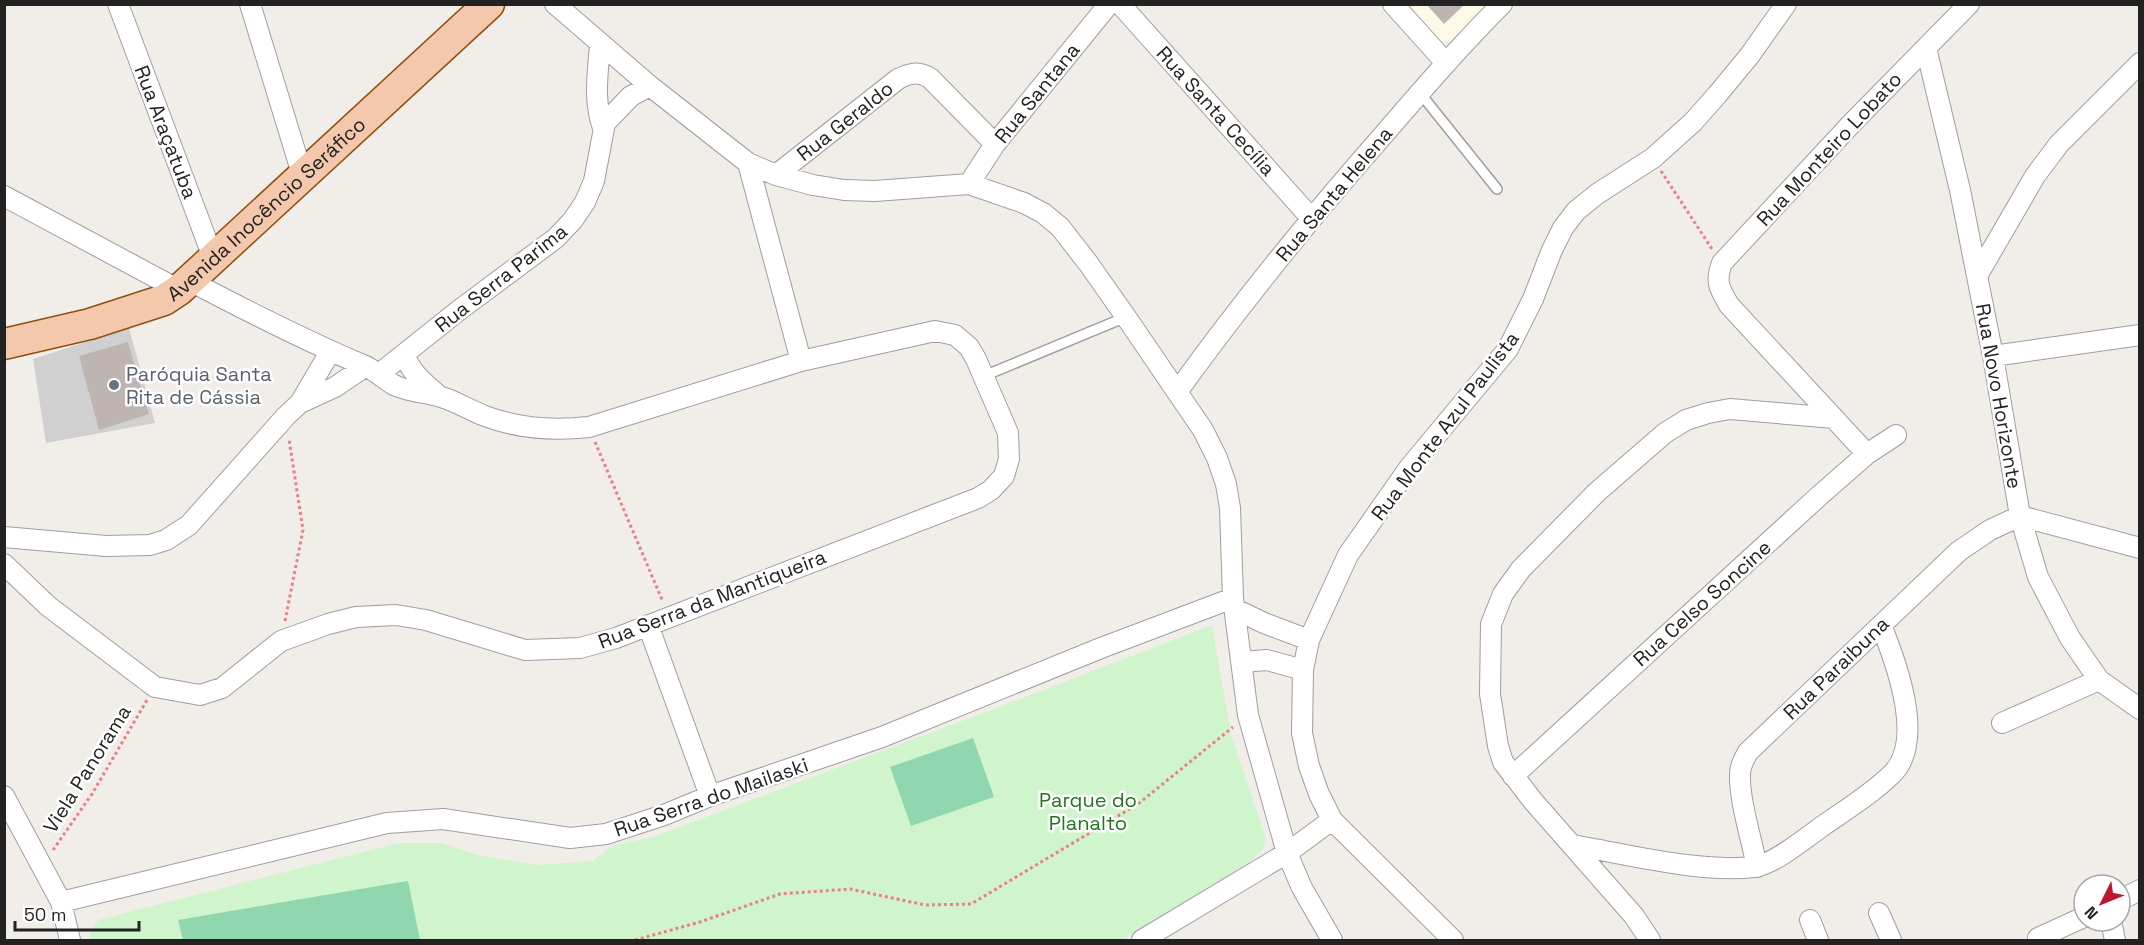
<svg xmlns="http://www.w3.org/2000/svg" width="2144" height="945" viewBox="0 0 2144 945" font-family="'Space Grotesk',sans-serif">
<rect width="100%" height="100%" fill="#f1ede9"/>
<!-- education -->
<path fill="#fcf9e7" d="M1404 5H1487L1451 41H1436Z"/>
<!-- religious -->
<path fill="#d0d0d0" d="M129 328 155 423 46 443 33 359Z"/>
<!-- park -->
<path fill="#d0f5cc" d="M1212 625 1231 734 1266 838 1263 849 1246 865 1123 940H91L90 933 98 920 399 843H442L477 855 537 865 593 861 612 846 653 837 1002 706Z"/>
<!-- pitch -->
<path fill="#90d7af" d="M973 738 994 797 911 826 890 767Z
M408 881 420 940H183L178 920Z"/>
<!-- building -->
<path fill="#beb5b2" d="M1426 4H1465L1444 24Z
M128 342 149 414 99 430 79 356Z"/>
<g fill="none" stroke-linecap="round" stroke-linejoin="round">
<!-- lane casing -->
<g stroke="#9f9f9f" stroke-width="12">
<path id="lane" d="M1420 93 1497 189
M984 376 1126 317"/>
</g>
<!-- street casing -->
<g stroke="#9f9f9f" stroke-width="22">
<path id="street" d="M118 4 214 260
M250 4 303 177
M555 4 650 86 748 163 776 175 813 185 844 190 875 191 969 184 1024 203 1043 213 1060 227 1088 263 1126 317 1203 430 1217 458 1226 484 1230 508 1233 598 1248 715 1287 853 1302 888 1332 940
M1120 4 1311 218
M1393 4 1446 63
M600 44C598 73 593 100 603 128
M1926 48 1960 190 1977 276 1993 356 2020 516 2038 577 2070 638 2099 680 2140 709
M748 163 801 361
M776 175 898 79C910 73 918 71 930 78L995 144
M969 184 995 144 1109 4
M4 196 179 290
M1977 276 2035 176 2059 144 2140 63
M404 354C411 373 424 383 439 396
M1993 356 2140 335
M379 374 458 311 556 238 573 220 585 202 594 181 605 123 631 96 650 86
M1177 392C1242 302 1312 216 1385 133 1423 89 1461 45 1502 4
M300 403 335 387 366 366
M1867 454 1729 305C1719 288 1715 282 1722 263L1852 123 1969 4
M2020 516 2140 548
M4 537 106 546 150 545 166 540 189 525 286 416 300 403 330 352
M4 564 48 606 155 687 200 695 222 688 281 641 328 624 356 617 396 615 426 620 525 650 580 648 616 638 978 498 991 490 1004 476 1009 459 1008 433 976 359 969 347 955 335 935 331 801 361 589 427C553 431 519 429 485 416 469 410 454 400 438 396 423 392 409 392 394 385 384 379 375 370 363 365 304 340 247 311 190 281
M1235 609 1264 623 1309 640
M648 625 710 796
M1242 662 1267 660 1303 670
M2002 723 2099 680
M1513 776 1819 496 1867 454 1896 435
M4 796 61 902 70 940
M1572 845C1628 854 1698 873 1754 867 1773 865 1807 837 1824 825 1847 809 1873 793 1893 773 1925 739 1896 662 1881 625
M1757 867C1752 841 1739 800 1740 774 1740 766 1744 759 1748 752L1959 551 1990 530 2020 516
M2120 900 2140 890
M61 902 387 823 443 819 570 838 606 834 664 815 710 796 882 737 1101 648 1233 598
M1879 913 1891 940
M1810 920 1818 940
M2111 921 2115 940
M2038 938 2084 917
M1142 940 1287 853 1332 820
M1453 940 1332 820 1319 794 1309 766 1302 733 1303 670 1309 640 1348 555 1409 468 1508 349 1533 299 1552 250 1563 228 1576 211 1597 194 1653 158 1693 122 1717 95 1750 55 1786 4
M1650 940 1634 916 1533 801 1503 762 1498 746 1490 694 1491 624 1503 594 1521 569 1597 492 1665 433 1686 420 1708 413 1730 409 1834 418"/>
</g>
<!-- primary casing -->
<g stroke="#8f4f10" stroke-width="33">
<g id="primary">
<path id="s1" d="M4 344 90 324 164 300 179 290 489 4"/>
</g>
</g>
<!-- path -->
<path stroke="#ec7f87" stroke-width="3" stroke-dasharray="3 3" stroke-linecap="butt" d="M1661 171 1712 249
M595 442 663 602
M285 621 303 530 289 439
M53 850 92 794 147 700
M635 940 700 922 780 894 850 889 925 905 971 904 1138 804 1233 727"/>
<!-- lane -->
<use href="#lane" stroke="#fff" stroke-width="9"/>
<!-- street -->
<use href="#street" stroke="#fff" stroke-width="20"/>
<!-- primary -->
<use href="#primary" stroke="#f3c8ac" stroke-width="30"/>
</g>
<!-- markers -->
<circle fill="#6b7280" stroke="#fff" stroke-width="2" cx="114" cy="385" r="6"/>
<g text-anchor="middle" stroke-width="5" stroke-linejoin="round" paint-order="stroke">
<!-- street labels -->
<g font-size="20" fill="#222" stroke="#fff">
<text transform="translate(1037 93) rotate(-51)" y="7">Rua Santana</text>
<text transform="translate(1216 111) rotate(48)" y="7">Rua Santa Cecília</text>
<text transform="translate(845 121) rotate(-38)" y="7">Rua Geraldo</text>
<text transform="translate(166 132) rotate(69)" y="7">Rua Araçatuba</text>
<text transform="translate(1829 149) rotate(-47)" y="7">Rua Monteiro Lobato</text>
<text transform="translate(1334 194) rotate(-50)" y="7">Rua Santa Helena</text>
<text dy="7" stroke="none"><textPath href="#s1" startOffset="303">Avenida Inocêncio Seráfico</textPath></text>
<text transform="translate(501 278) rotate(-38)" y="7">Rua Serra Parima</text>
<text transform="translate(1999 396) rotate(80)" y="7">Rua Novo Horizonte</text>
<text transform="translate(1445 426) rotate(-53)" y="7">Rua Monte Azul Paulista</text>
<text transform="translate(712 599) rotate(-21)" y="7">Rua Serra da Mantiqueira</text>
<text transform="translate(1702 603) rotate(-42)" y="7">Rua Celso Soncine</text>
<text transform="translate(1836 668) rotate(-44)" y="7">Rua Paraibuna</text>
<text transform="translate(87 769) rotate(-58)" y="7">Viela Panorama</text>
<text transform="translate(711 797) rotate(-19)" y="7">Rua Serra do Mailaski</text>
</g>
<!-- worship labels -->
<g font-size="20" fill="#5b616d" stroke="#fff" text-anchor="start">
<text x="126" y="381">Paróquia Santa<tspan x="126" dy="23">Rita de Cássia</tspan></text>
</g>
<!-- park labels -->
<g font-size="20" fill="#217718" stroke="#fff">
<text x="1088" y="807">Parque do<tspan x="1088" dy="23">Planalto</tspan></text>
</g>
</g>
<!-- border -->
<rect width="2144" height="945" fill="none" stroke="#222222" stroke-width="12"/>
<!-- north arrow -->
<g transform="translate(2102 903) rotate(227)"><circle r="28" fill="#ffffff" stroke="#a7a7a7" stroke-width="1.5"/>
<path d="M0-4.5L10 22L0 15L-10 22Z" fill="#bd1633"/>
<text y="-9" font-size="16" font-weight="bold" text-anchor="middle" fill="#222222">N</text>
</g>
<!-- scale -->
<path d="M15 921v9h124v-9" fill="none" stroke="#222222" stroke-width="3"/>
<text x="24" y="921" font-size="18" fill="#222222" stroke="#ffffff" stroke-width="4.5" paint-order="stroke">50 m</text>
</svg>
